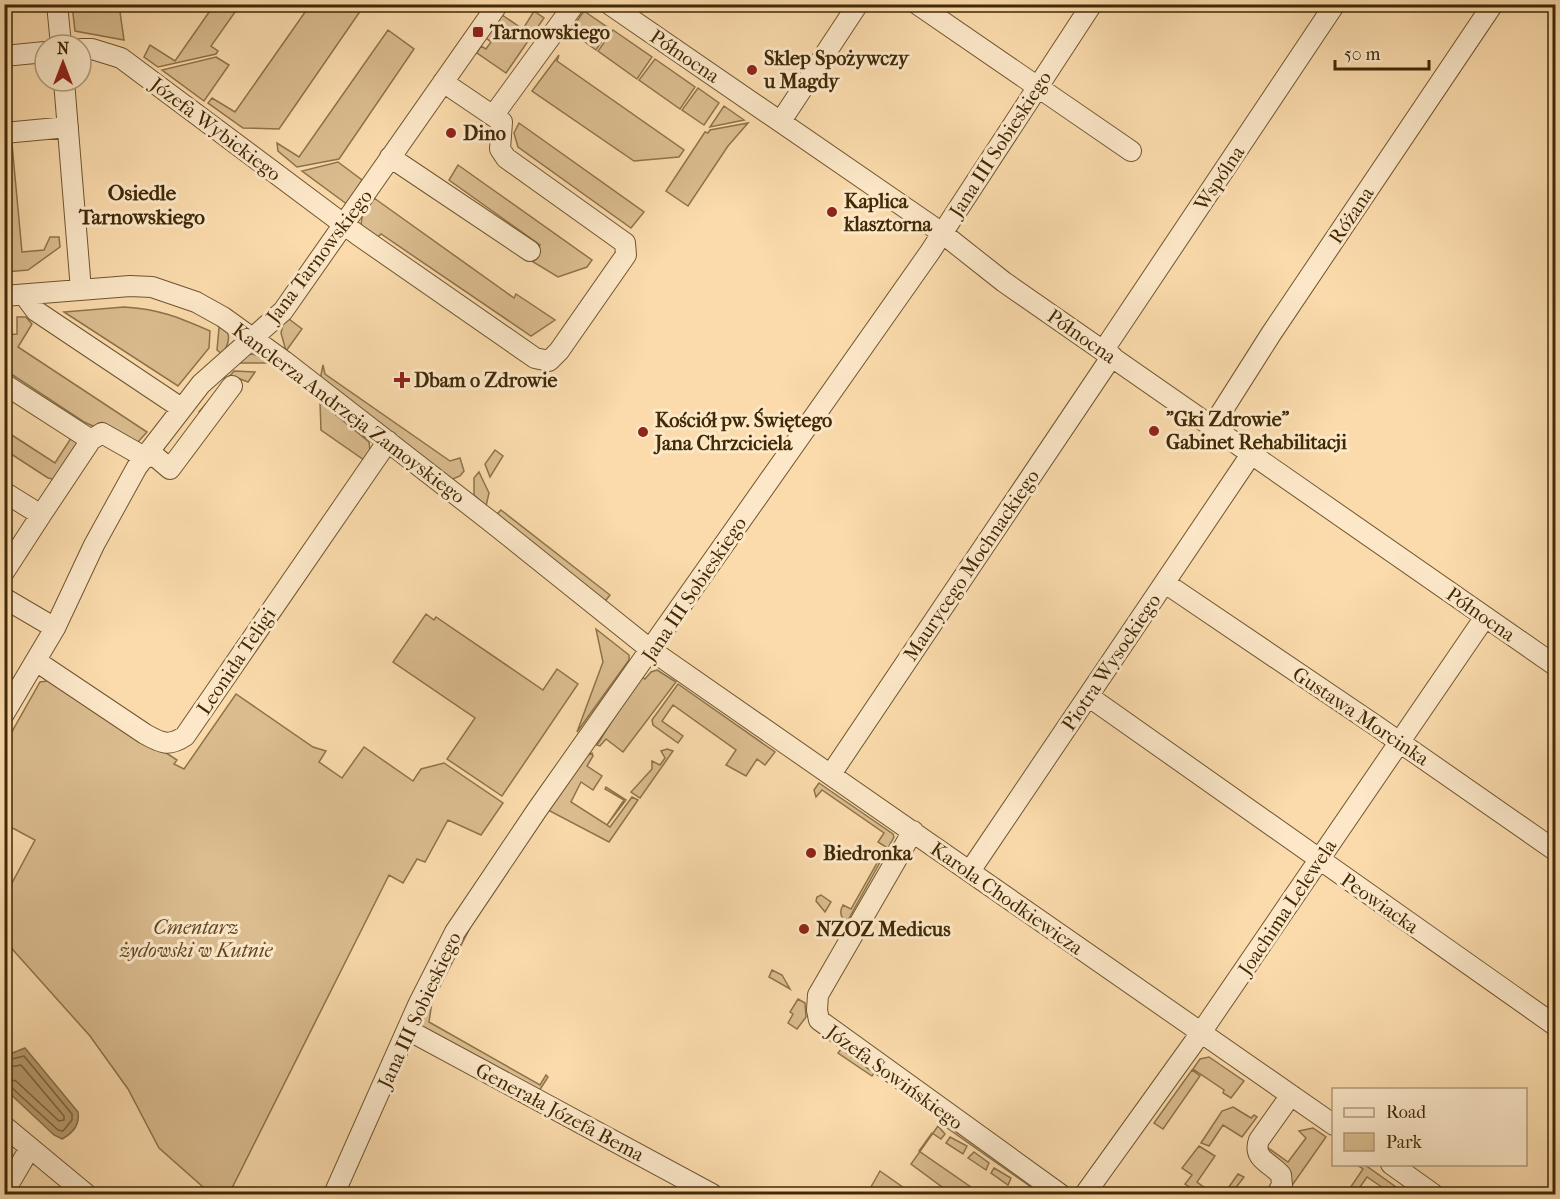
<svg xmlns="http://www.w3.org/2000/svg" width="1560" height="1199" viewBox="0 0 1560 1199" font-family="'IM FELL French Canon',serif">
<rect width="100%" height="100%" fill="#fbdbac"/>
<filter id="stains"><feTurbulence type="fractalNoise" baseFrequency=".00333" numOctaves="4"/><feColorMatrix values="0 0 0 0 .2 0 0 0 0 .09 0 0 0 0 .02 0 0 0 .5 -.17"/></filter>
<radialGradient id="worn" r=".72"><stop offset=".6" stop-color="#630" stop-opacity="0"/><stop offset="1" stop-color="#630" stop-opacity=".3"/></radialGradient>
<!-- green -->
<path fill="#dbbd90" stroke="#8e734a" stroke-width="1.5" d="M72 5H119L124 40 75 31Z
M214 5H240L211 46 218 51 216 54 158 67 144 57 150 45 175 61Z
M310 5H352L361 10 279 129 243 128 208 103 212 98 235 112Z
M534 11 544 18 506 73 477 53 481 46 486 49 491 42 486 38 502 15 523 29Z
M584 11 610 29 596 50 570 31Z
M388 30 414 49 339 159 297 167 278 151 277 143 299 157Z
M613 30 652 57 637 79 598 51Z
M559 55 557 61 684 150 679 157 634 161 532 91Z
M216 57 229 65 204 101 162 70Z
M655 59 695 87 680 109 639 80Z
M698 88 719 103 704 125 682 110Z
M724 106 744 120 710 127Z
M519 123 644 212 631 228 518 147 514 133Z
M748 123 728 146 688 206 666 191 705 132 708 133 710 130Z
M12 144 22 252 44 250 50 237H59L60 247 28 270 5 272V145Z
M338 162 362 180 348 205 302 171Z
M458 165 592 260 587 267 558 277 530 260 540 245 449 180Z
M374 198 514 298 516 294 555 320 531 336 381 234 377 238 361 225 362 217Z
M124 307C159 309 178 317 210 331L209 348 178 386 64 312Z
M285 316 302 329 286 351 281 333Z
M17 317H26L32 324 18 347 147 432 138 442 131 443 84 422 5 370V335L17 334Z
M223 323C231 335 230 343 222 354L217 350 219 328Z
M253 354 276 363H233L243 355Z
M323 365 325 374 450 461 460 458 464 471 460 476 448 481 320 380Z
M234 371 255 372 248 382 235 377 205 417 199 412Z
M320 402 369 442 370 451 364 460 321 430Z
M4 430 55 463 73 435 81 444 56 480 48 478 5 450Z
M495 450 503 456 490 477 485 464Z
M479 472 489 493 486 506 474 495V478Z
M501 510 610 595 606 600 600 602 496 515Z
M426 614 434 620 436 617 543 690 557 669 578 684 502 796 447 759 475 718 393 662Z
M596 629 629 655V660L577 732 603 662Z
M657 670 676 682 623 752 606 739 600 746 597 745 640 676 645 679 651 672Z
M55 680 177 760 174 764 184 769 236 694 313 747 326 751 319 762 342 778 364 747 413 781 421 769 444 763 503 803 481 835 448 820 425 862 417 859 403 883 389 875 229 1194H211L159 1148 128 1089 90 1036 5 941V896L35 840 5 824V744L40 682Z
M678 684 775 752 765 765 757 759 746 776 726 765 736 750 673 705 662 721 683 736 678 743 653 725 652 720Z
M667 749 673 751 640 798 631 792 652 769V761L660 765 665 758 661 751Z
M592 753 593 756 587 766 602 776 593 790 581 782 571 802 607 825 624 800 605 789 606 787 626 800 607 825 610 827 632 797 638 800 609 842 548 810 586 756Z
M819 783 893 834 894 837 847 922C841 918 839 912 843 905L851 909 886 847 878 842 884 833 822 790 816 797 814 790Z
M821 895 831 902 825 912 816 901 817 897Z
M471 926 432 1002 429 1022 540 1085 546 1075 548 1077 539 1091 423 1029 420 1024 455 941Z
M772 970 782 975 790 989 769 977Z
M798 999 805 1003 806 1017 797 1029 788 1023 793 1014 790 1012Z
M841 1049 874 1073 872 1076 838 1053Z
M1209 1057 1244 1081 1231 1098 1223 1093 1224 1090 1193 1069 1200 1059Z
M1192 1070 1200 1076 1163 1129 1154 1123Z
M1233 1107 1251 1118 1254 1115 1257 1117 1242 1137 1223 1125 1209 1146 1201 1143 1222 1111Z
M942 1121 1047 1194H1041L940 1123Z
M938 1126 945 1134 941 1139 932 1133 919 1151 981 1194H943L946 1190 911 1164Z
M1313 1128 1326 1137 1286 1194 1264 1145 1288 1162 1306 1138 1299 1131Z
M950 1137 967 1146 963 1154 946 1143Z
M1199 1146 1215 1156 1197 1182 1213 1194H1200L1185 1184 1192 1175 1182 1168Z
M974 1152 989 1163 986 1170 968 1158Z
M1357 1165H1365L1396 1187 1392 1194 1367 1177 1355 1194H1346L1363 1169Z
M994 1168 1011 1178 1008 1185 991 1173Z
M880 1171 904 1188 899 1194H867Z
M1238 1174 1244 1177 1231 1194H1224Z"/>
<!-- water -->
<path fill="#bb9e73" stroke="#8a6f47" stroke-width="1.5" d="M25 1048 78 1112C80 1124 73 1133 62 1139L54 1135 5 1089V1056Z"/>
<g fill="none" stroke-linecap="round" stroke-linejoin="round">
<!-- shore -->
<path stroke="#7e643c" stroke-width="1.5" d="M4 1061 24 1056 72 1114V1120L63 1131 58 1130 11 1087 4 1085
M4 1068 21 1065 64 1116V1120L59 1121 16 1081 4 1078"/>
<!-- minor casing -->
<g stroke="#6f562f" stroke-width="22">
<path id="minor" d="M57 4 61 45
M609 4 942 233 1004 282 1556 666
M917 4 1131 151
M81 49H92L121 58 358 235 535 358 549 361 559 351 626 255 625 243 506 158 500 149 502 122 443 82
M4 56 45 52
M64 81 81 290
M493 116 573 6
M781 121 858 4
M4 133 68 127
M390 157 530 251
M24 295 36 311 181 408
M4 296 130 286 152 287 196 302 223 317 284 361 490 521 651 650 1334 1125
M1103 351 1335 4
M4 384 91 440
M1212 427 1271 334 1493 4
M150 452 170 469 232 386
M4 492 41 515 91 440 102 433 146 458
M4 572 41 515
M1165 583 1375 725 1556 851
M4 598 55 628
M36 661 145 734C161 743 169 747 185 736L388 441
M1088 696 1556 1026
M4 714 55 628 94 545 137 467 201 384 283 311 498 4
M831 774 1112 356
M913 831 818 995 817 1010 819 1020 1060 1194
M970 871 1252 453
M408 1030 712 1194
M4 1126 86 1194
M1391 1164 1433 1194
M4 1192 30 1148
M334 1194 418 1005 455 932 537 810 930 252 1092 4
M1085 1194 1200 1034 1485 617
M1277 1194 1282 1185 1281 1175C1271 1163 1252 1159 1259 1140L1291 1095"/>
</g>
<!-- minor -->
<use href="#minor" stroke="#fce8c9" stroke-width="20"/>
</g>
<!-- markers -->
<g fill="#8f2418" stroke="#fce8c9" stroke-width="2">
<rect x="472" y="26" width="12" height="12" rx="3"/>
<circle cx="752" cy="70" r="6"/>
<circle cx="451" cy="133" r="6"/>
<circle cx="832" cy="212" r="6"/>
<path d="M399 371h6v6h6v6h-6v6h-6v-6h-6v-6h6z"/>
<circle cx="1154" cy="431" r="6"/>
<circle cx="643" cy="432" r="6"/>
<circle cx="811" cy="853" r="6"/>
<circle cx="804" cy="929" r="6"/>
</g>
<g text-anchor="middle" stroke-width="6" stroke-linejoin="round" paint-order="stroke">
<!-- poi labels -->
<g font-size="20" font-weight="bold" fill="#402905" stroke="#fce8c9" text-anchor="start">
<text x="490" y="39">Tarnowskiego</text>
<text x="764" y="65">Sklep Spożywczy<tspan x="764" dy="23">u Magdy</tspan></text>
<text x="463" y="140">Dino</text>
<text x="844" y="208">Kaplica<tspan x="844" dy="23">klasztorna</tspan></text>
<text x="414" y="387">Dbam o Zdrowie</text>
<text x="1166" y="426">"Gki Zdrowie"<tspan x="1166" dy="23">Gabinet Rehabilitacji</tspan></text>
<text x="655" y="427">Kościół pw. Świętego<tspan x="655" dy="23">Jana Chrzciciela</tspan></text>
<text x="823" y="860">Biedronka</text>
<text x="816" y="936">NZOZ Medicus</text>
</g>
<!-- street labels -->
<g font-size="20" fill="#402905" stroke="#fce8c9">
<text transform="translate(685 56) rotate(34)" y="7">Północna</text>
<text transform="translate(216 129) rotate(37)" y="7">Józefa Wybickiego</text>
<text transform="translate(1000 144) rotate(-57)" y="7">Jana III Sobieskiego</text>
<text transform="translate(1219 178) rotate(-56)" y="7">Wspólna</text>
<text transform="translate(1351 215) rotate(-56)" y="7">Różana</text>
<text transform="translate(319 256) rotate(-53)" y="7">Jana Tarnowskiego</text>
<text transform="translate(1082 336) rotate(35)" y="7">Północna</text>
<text transform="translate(349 413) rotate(37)" y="7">Kanclerza Andrzeja Zamoyskiego</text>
<text transform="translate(971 565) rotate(-56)" y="7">Maurycego Mochnackiego</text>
<text transform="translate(694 589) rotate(-56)" y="7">Jana III Sobieskiego</text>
<text transform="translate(1481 614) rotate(35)" y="7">Północna</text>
<text transform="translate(236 661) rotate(-56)" y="7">Leonida Teligi</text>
<text transform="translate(1111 662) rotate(-56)" y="7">Piotra Wysockiego</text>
<text transform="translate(1361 716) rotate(34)" y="7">Gustawa Morcinka</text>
<text transform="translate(1007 898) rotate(35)" y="7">Karola Chodkiewicza</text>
<text transform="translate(1380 903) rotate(35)" y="7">Peowiacka</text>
<text transform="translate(1287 907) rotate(-56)" y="7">Joachima Lelewela</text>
<text transform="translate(419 1010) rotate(-65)" y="7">Jana III Sobieskiego</text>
<text transform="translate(895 1077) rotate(36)" y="7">Józefa Sowińskiego</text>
<text transform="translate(560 1112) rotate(28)" y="7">Generała Józefa Bema</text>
</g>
<!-- park labels -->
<g font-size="20" font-style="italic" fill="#5f4721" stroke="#fce8c9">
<text x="196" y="934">Cmentarz<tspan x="196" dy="23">żydowski w Kutnie</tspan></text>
</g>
<!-- neighbourhood labels -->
<g font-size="21" font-weight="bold" fill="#402905" stroke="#fce8c9">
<text x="142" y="200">Osiedle<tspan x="142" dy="24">Tarnowskiego</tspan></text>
</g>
</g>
<!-- margin -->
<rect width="1560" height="1199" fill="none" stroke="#fbdbac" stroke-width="24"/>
<rect x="6" y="6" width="1548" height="1187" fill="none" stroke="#402905" stroke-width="3"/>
<rect x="12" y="12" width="1536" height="1175" fill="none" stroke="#402905" stroke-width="1.5"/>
<!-- legend -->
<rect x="1332" y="1088" width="195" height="78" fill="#fce8c9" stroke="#b19c7b" stroke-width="1.5"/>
<rect x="1344" y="1108" width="30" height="9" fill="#fce8c9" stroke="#b19c7b" stroke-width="1.5"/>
<text x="1386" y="1118" font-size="18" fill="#402905">Road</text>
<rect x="1344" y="1133" width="30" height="18" fill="#dbbd90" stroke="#b19c7b" stroke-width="1.5"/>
<text x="1386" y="1148" font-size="18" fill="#402905">Park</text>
<!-- north arrow -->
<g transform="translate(63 63)"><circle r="28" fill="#fce8c9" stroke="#b19c7b" stroke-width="1.5"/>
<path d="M0-4.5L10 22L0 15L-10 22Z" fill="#8f2418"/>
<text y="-9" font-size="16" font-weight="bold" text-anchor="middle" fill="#402905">N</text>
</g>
<!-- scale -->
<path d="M1335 60v9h94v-9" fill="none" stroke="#402905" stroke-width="3"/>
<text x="1344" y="60" font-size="18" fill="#402905" stroke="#fce8c9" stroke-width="4.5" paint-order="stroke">50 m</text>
<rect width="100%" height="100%" filter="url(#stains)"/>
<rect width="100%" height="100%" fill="url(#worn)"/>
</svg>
